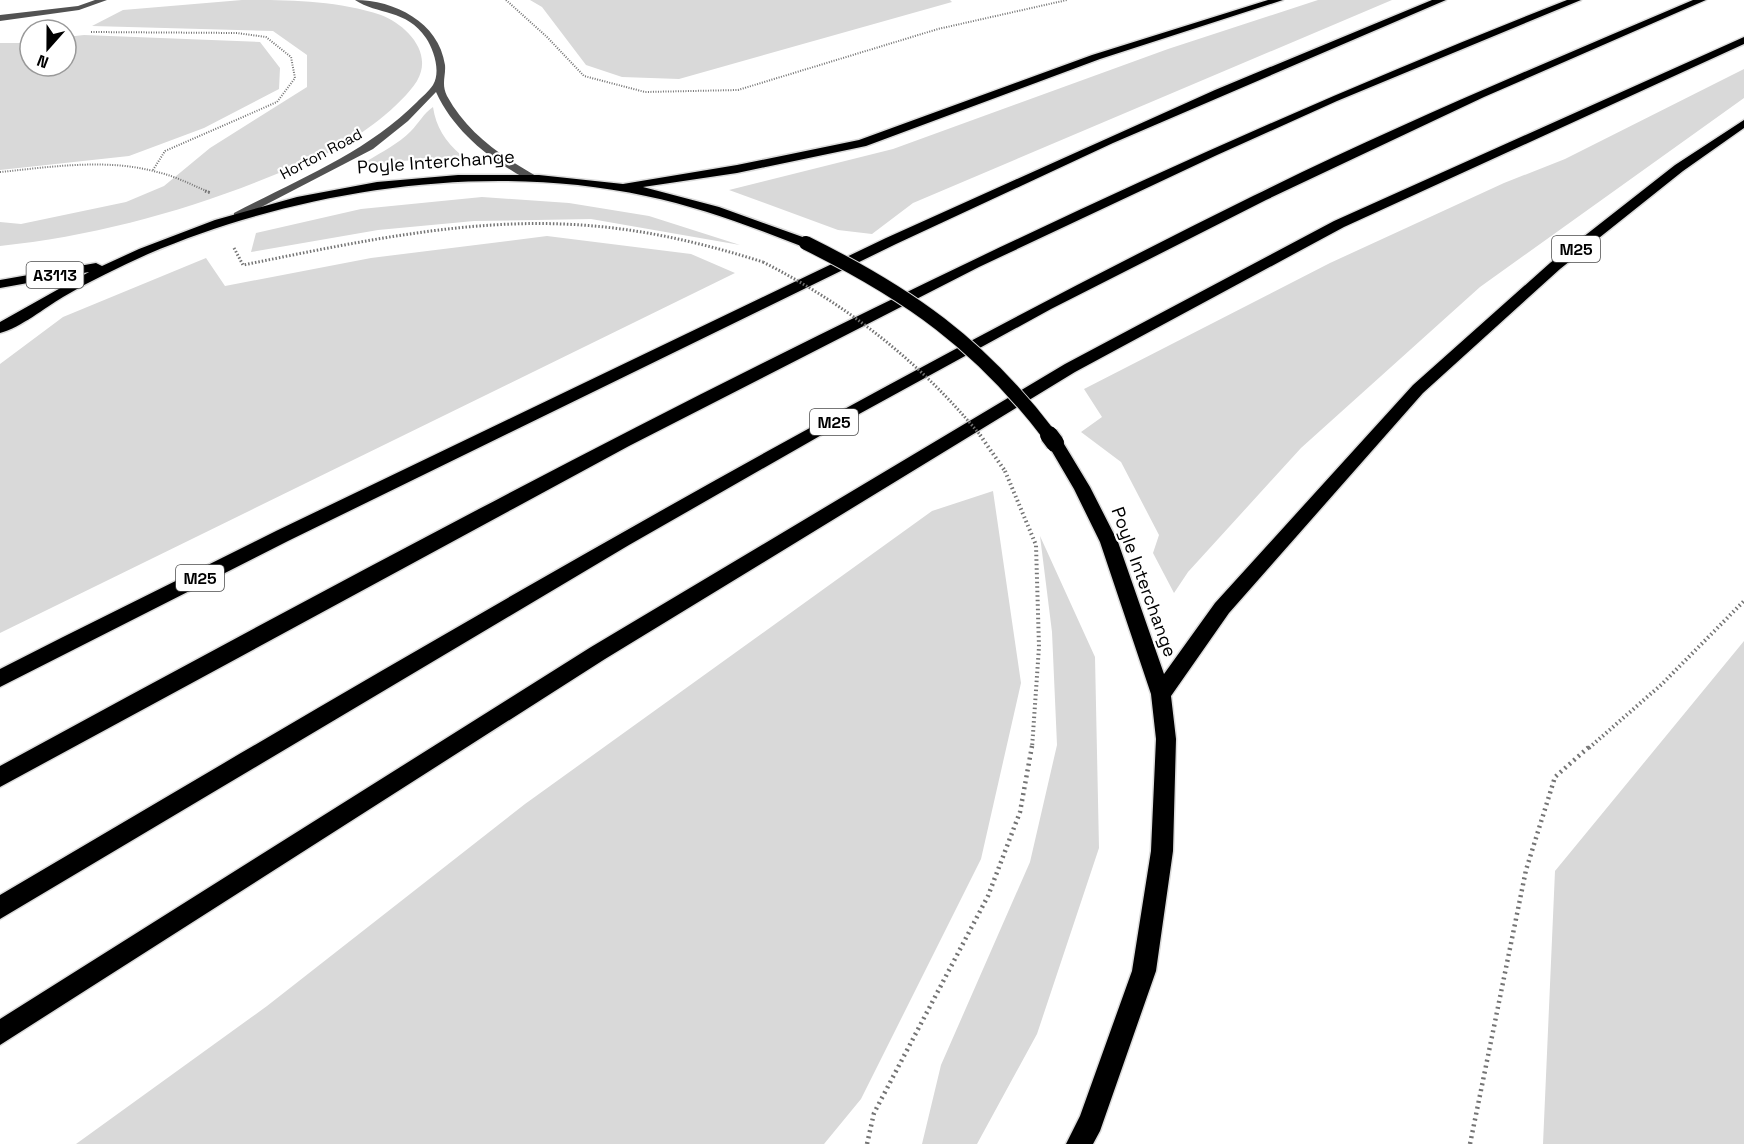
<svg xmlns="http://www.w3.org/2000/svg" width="1744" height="1144" viewBox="0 0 1744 1144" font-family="'Space Grotesk',sans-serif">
<rect width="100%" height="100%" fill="#fff"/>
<!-- green -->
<path fill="#d9d9d9" d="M242 0C288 0 336 0 381 15 405 24 434 52 417 81 401 106 360 136 334 150 317 159 297 165 279 173 190 210 96 236 0 246V222L21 224 126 202 164 186 210 148 307 87V55L273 31 92 26 123 10Z
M530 0H950L952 2 679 79 622 77 586 65 542 7Z
M1318 0H1392L913 203 872 234 838 230 729 190 893 149 1168 49Z
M84 35 260 42 280 68 279 89 204 128 129 156 0 170V43H30V66H66V37Z
M1744 69V98L1480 287 1301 448 1188 572 1174 593 1153 553 1159 535 1121 462 1081 432 1102 417 1084 389 1330 263 1504 183 1565 159Z
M433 107C436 127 445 141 461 155L458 158 400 161 365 167 367 161C382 152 398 144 411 131 419 123 423 114 433 107Z
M482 197 569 203 649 216 740 245 591 219 474 221 378 230 251 252 256 233 361 209Z
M547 236 691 254 735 273 0 633V364L63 317 206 258 225 286 371 258Z
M993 491 1021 683 981 859 861 1099 824 1144H76L267 1006 525 804 932 511Z
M1040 536 1095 657 1099 848 1037 1034 977 1144H922L941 1065 1030 862 1057 745 1052 632Z
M1744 641V1144H1543L1555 871Z"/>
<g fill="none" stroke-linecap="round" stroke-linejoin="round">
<!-- highway casing -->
<g stroke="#dbdbdb" stroke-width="3">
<path id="highway" d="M1268 0H1283L1100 59 866 146 737 173 643 187 719 207 811 240V246H801C750 226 699 207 646 196 484 161 299 190 148 254 119 267 90 281 63 297 44 308 22 327 0 333V322L89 272 0 288V280L96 263 102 266 139 249 215 220 297 197 377 182 458 175H539L623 184 737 165 859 140 1092 55Z
M1432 0H1446L1113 143 896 244 288 541 0 687V669L63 637 276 531 886 238 1215 90Z
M1567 0H1581L1337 101 1217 155 979 267 629 446 0 787V766C511 488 1025 213 1567 0Z
M1693 0H1706L1484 97 1266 200 1051 309 839 425 629 545 0 919V895C412 652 824 408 1253 196 1397 125 1545 63 1693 0Z
M1744 37V44L1344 227 1075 372 605 659 0 1045V1019L591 647 1065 364 1334 221Z
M1744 120V128L1683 171 1560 269 1423 393 1229 613 1171 696 1176 739 1173 851 1156 971 1100 1131 1093 1144H1066L1080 1116 1132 971 1151 851 1156 739 1151 694 1100 542 1074 489 1047 443 1049 439H1061L1090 487 1118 542 1164 674 1215 603 1413 385 1550 263 1675 165Z"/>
</g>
<!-- path-far3 -->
<path stroke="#747474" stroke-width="2" stroke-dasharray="1 1.5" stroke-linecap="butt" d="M506 0 547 37 584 76 645 92 738 90 938 29 1067 0
M91 32 237 33 266 37 291 57 295 78 277 102 165 151 153 170
M0 172C51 167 107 158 157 172 175 176 192 185 209 192"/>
<!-- path-far2 -->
<path stroke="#747474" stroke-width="3" stroke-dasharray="1.5 2" stroke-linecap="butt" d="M205 191 211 193
M234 248 243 265C353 243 468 217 581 225 643 229 703 243 763 262"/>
<!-- path-far1 -->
<path stroke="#747474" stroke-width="4" stroke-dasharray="1.5 3" stroke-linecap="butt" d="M1005 471 1036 545 1039 647 1032 748
M1589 748 1662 684 1744 601"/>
<!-- path -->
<path stroke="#747474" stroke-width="4.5" stroke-dasharray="2 4" stroke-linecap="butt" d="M867 1144 874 1113 988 896 1020 812 1032 746
M1470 1144 1526 870 1555 777 1590 746"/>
<!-- minor -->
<path fill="#525252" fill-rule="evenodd" d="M95 0H107L79 10 0 21V15L78 6Z
M355 0C394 0 439 22 445 65 446 76 441 84 447 96 467 133 501 156 536 176V180C528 181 521 176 514 172 482 153 452 127 436 92L408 121 373 149 242 217H234V213C297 180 366 153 417 102 422 97 429 91 433 85 441 72 434 50 426 38 407 9 377 15 355 0Z"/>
<!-- highway -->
<use href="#highway" fill="#000" fill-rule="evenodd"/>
<!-- highway-bridge-far1 casing -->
<g stroke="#dbdbdb" stroke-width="16" stroke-linecap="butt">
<path id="highway-bridge-far1" d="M806 243C909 294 980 344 1050 436"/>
</g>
<!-- highway-bridge casing -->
<g stroke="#dbdbdb" stroke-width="21" stroke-linecap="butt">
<path id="highway-bridge" d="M1049 435 1055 443"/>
</g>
<!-- path-bridge-far1 -->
<path stroke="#747474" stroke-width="3" stroke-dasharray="1.5 2" stroke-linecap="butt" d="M763 262C849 306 920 362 981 436"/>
<!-- path-bridge -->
<path stroke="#747474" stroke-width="4" stroke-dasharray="1.5 3" stroke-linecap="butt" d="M980 435 1005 471"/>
<!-- highway-bridge-far1 -->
<use href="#highway-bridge-far1" stroke="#000" stroke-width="14"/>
<!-- highway-bridge -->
<use href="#highway-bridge" stroke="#000" stroke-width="18"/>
</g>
<g text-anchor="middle" stroke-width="4.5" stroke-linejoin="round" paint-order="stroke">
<!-- far-street labels -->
<g font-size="15" fill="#000" stroke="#fff">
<text transform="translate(321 154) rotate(-28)" y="5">Horton Road</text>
</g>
<!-- shield labels -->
<g fill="#fff" stroke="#4c4c4c" stroke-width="1.5">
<rect x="1552" y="236" width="48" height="26" rx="4.5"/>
<rect x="26.5" y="262" width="57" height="26" rx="4.5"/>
<rect x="810" y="409" width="48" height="26" rx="4.5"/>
<rect x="176" y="565" width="48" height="26" rx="4.5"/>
</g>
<g font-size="16" font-weight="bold" fill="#000">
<text x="1576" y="255">M25</text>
<text x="55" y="281">A3113</text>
<text x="834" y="428">M25</text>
<text x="200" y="584">M25</text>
</g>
<!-- street labels -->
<g font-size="18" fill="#000" stroke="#fff">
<text transform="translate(436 162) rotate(-4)" y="6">Poyle Interchange</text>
<text transform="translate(1144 582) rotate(70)" y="6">Poyle Interchange</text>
</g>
</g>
<!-- north arrow -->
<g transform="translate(48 48) rotate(201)"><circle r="28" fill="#ffffff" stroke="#999999" stroke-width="1.5"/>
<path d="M0-4.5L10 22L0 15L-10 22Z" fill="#000000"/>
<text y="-9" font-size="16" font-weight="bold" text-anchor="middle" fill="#000000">N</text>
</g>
</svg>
